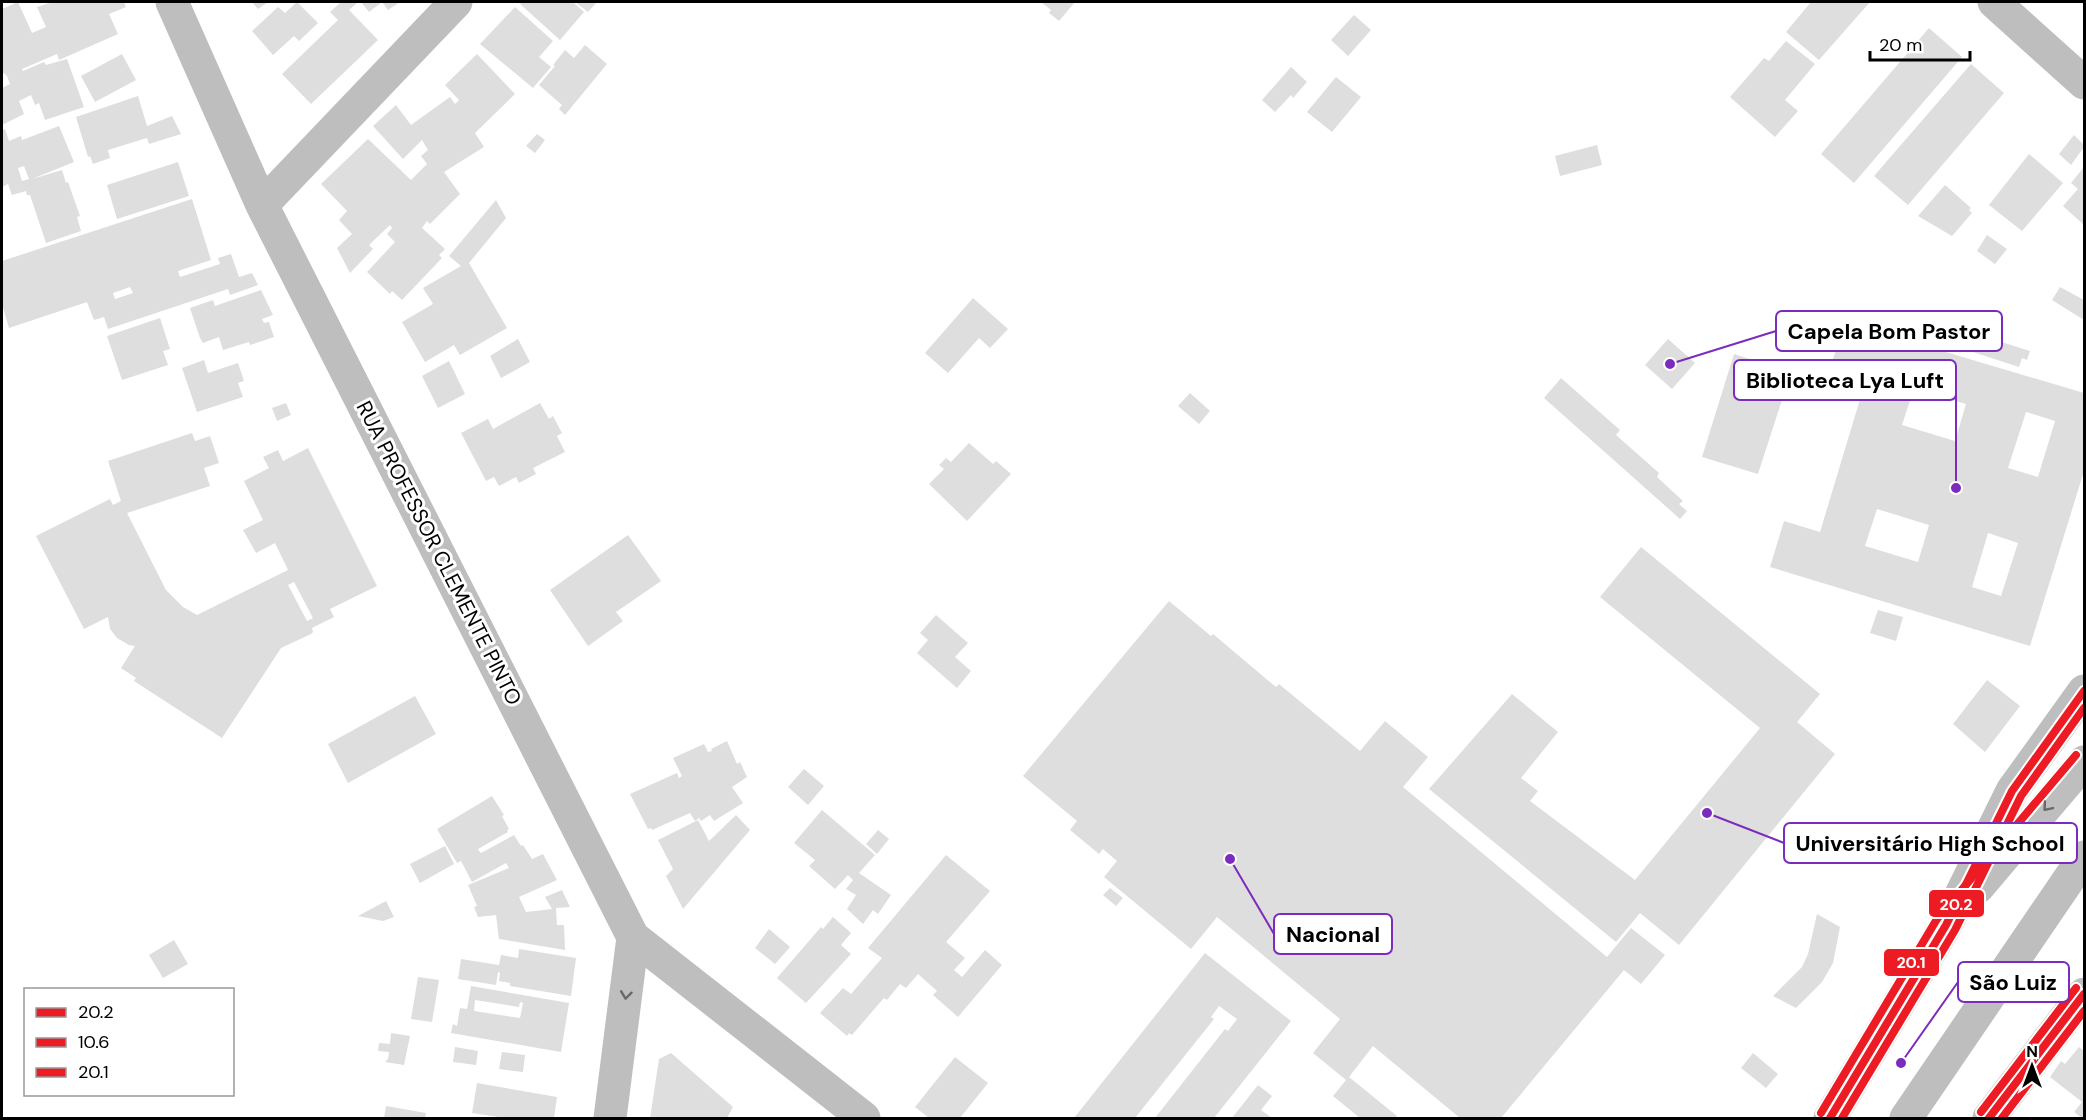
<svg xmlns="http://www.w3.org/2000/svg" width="2086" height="1120" viewBox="0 0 2086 1120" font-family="'DM Sans',sans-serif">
<rect width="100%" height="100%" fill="#fff"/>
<!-- building -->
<path fill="#dedede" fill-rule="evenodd" d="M18 2 32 33 46 27 37 7 53 2H124L126 7 109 14 118 34 59 60 57 54 22 69 23 71 44 62 46 65 67 59 84 107 45 120 39 103 35 105 31 95 19 101 24 114 2 125V88L10 84 7 76 4 73 2 74V9Z
M252 2H268L258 9Z
M297 2 318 23 299 41 294 36 273 55 252 31 278 7 285 13Z
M341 2H358L349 10 378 40 311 104 282 74 338 20 330 12Z
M361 2H400L388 10 382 2 369 12Z
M522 2H573L584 12 560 40 520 4Z
M575 2H597L588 12Z
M1041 2H1075L1059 21 1049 13 1051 10Z
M1811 2H1870L1819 60 1786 32Z
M515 7 553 41 539 57 551 67 533 88 480 44Z
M1354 15 1371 30 1348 56 1331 40Z
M1929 28 1962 57 1854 183 1821 154Z
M1786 41 1815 64 1785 100 1798 111 1775 137 1730 97 1764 58 1769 61Z
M585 45 607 64 565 115 559 109 562 105 539 85 555 66 553 65 565 50 574 58Z
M122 54 136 80 95 102 81 76Z
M477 54 515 94 475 133 484 147 444 172 460 194 430 224 427 221 422 228 445 249 439 255 442 258 402 300 392 291 390 294 367 272 395 242 387 234 392 228 390 225 369 245 373 249 350 273 337 248 352 234 339 220 347 211 321 184 368 139 411 180 427 164 421 156 428 150 422 140 403 159 373 126 396 105 411 125 450 97 455 104 459 100 445 85Z
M1971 64 2004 93 1908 205 1874 176Z
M1291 67 1307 82 1293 98 1291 95 1275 112 1262 100Z
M1336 77 1361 97 1332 132 1307 112Z
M138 96 147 126 172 116 181 134 149 144 147 138 108 150 110 158 93 164 90 156 88 157 76 117Z
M59 126 74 162 32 179 62 170 66 183 68 182 80 216 77 217 81 231 46 243 30 195H27L26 191 12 195 8 184 2 187V130L5 129 9 141 21 136 22 140ZM24 166 29 179 22 181 18 168Z
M537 134 545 140 535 153 526 146Z
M2074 135 2084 145V147L2071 165 2059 154Z
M1597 145 1602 165 1560 176 1555 156Z
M2029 154 2063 183 2022 231 1989 205Z
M178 162 189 196 117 219 107 185Z
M2084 167V225L2063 206 2078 189 2071 183Z
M1945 185 1971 208 1969 210 1972 213 1952 236 1918 216Z
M192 199 211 260 178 271 180 277 220 264 218 258 231 254 239 277 252 273 258 285 230 295 228 289 108 329 104 317 94 320 87 302 9 328 2 304V261ZM130 287 133 293 115 299 113 293Z
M496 200 506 218 469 263 507 328 460 355 454 345 425 362 402 322 433 304 423 288 461 266 449 256Z
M1987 235 2007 249 1995 264 1977 251Z
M2060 287 2084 300V320L2052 300Z
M261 290 273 315 262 319 264 323 269 322 274 337 250 345 249 342 223 350 219 337 203 343 200 338 190 308 213 300 215 306Z
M973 298 1008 329 990 348 979 338 948 373 925 353Z
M160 318 170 349 163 351 168 365 122 380 107 336Z
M1845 322 2084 393V471L2030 646 1770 567 1784 521 1820 532 1867 376 1831 365ZM1914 388 1966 404 1955 441 1902 425ZM2026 412 2055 421 2038 477 2008 468ZM1877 509 1929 525 1918 562 1865 546ZM1988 533 2018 543 2001 596 1972 587Z
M1954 327 2030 351 2027 360 2022 358 2019 367 1948 344Z
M518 339 530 362 501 378 490 356Z
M1668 339 1695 363 1672 389 1645 365Z
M1734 354 1791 372 1758 474 1702 457Z
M204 360 208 373 238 363 244 381 238 383 243 397 197 412 182 368Z
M449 361 465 394 438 408 422 376Z
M1561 378 1620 430 1616 435 1659 473 1657 477 1683 501 1679 504 1687 511 1680 519 1544 398Z
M1190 393 1210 411 1199 424 1178 406Z
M286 403 291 415 277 421 272 408Z
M540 403 549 419 553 416 562 433 557 436 565 452 533 468 536 474 519 483 516 477 499 486 494 477 486 481 461 433 488 419 493 429Z
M192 433 195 441 210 436 219 463 204 468 210 486 127 513 166 590 183 607 197 615 288 570 275 543 256 553 243 530 263 520 244 481 269 468 263 457 278 450 283 461 308 448 377 586 330 609 334 617 312 628 313 632 311 634 281 648 222 738 134 681 136 678 121 668 135 646 129 645 117 638 110 629 108 617 84 629 36 536 110 499 113 505 121 501 108 461ZM294 582 313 618 307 621 288 585Z
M969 443 993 464 996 461 1011 474 967 521 929 484 944 469 939 465 946 458 951 462Z
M628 535 661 581 616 612 623 621 588 646 550 590Z
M1641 547 1820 694 1797 722 1835 754 1679 945 1640 913 1616 942 1429 789 1512 694 1558 732 1521 778 1538 791 1530 801 1635 880 1760 728 1600 597Z
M1169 601 1211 636 1213 634 1276 687 1279 684 1360 751 1385 721 1428 757 1403 787 1607 957 1631 928 1665 955 1641 984 1624 970 1501 1118H1460L1373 1046 1349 1077 1397 1116 1395 1118H1360L1333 1096 1346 1080 1313 1053 1340 1019 1217 917 1191 949 1104 877 1117 861 1103 849 1099 854 1070 830 1077 821 1023 776Z
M1878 610 1903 617 1896 641 1870 633Z
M936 615 968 643 955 657 971 671 957 688 917 653 928 640 920 633Z
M1987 680 2020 706 1985 752 1953 724Z
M415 696 436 734 348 783 328 744Z
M727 741 737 764 740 762 747 777 732 787 743 803 714 821 710 815 701 821 699 818 695 821 690 813 652 830 651 828 648 829 630 794 677 773 679 778 682 776 673 758 704 744 708 752 712 751 711 749Z
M804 769 824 786 808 805 788 787Z
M492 796 504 815 502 816 509 829 507 830 508 832 478 849 479 851 481 853 514 835 521 846 523 845 532 859 543 854 557 880 519 897 526 912 552 909 545 897 562 890 570 907 556 908 557 925H564L565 950 499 939 496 915 478 917 474 907 477 906 468 885 509 868 506 863 472 882 461 861 457 863 437 829Z
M822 810 875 855 859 873 891 895 878 914 873 910 863 924 847 909 856 895 846 889 853 880 848 875 835 889 809 866 815 860 794 843Z
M736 815 750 830 683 909 666 876 673 869 658 840 698 820 709 841Z
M878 830 889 839 877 854 866 844Z
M445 846 454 864 420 883 410 864Z
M946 855 990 891 946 942 965 958 954 970 962 977 985 950 1002 965 958 1017 933 995 937 991 918 974 906 988 900 984 887 1000 884 998 852 1035 849 1033 847 1036 820 1013 843 988 851 994 882 958 868 948Z
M1110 888 1123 898 1116 906 1103 895Z
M386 901 394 917 383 921 358 916Z
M1817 914 1840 927 1833 963 1822 982 1796 1008 1773 996 1802 967 1808 954Z
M833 917 851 933 841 945 851 954 806 1003 777 978 821 927 823 929Z
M769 929 790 947 775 964 755 948Z
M174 940 188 964 163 978 149 955Z
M519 949 576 958 571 996 510 986V983L499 981 500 973 498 972 496 985 458 979 461 959 499 965 501 955 518 958Z
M1205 953 1291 1021 1214 1118H1155L1225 1029 1228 1031 1237 1019 1219 1006 1211 1017 1214 1019 1135 1118H1074Z
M418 977 439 980 432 1022 411 1019Z
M471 986 569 1003 561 1052 451 1033 453 1024 457 1026 460 1008 467 1009ZM475 1000 519 1007 520 1002 523 1003 520 1018 474 1011Z
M391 1033 410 1036 404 1065 385 1062 388 1059 389 1052 378 1051 379 1043 390 1044Z
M455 1047 478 1051 476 1065 453 1062Z
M2079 1047 2084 1051V1118H2082L2074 1112 2082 1102 2050 1077 2061 1061 2065 1064Z
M502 1052 525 1055 523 1072 499 1069Z
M671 1053 733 1107 727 1118H650L659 1059Z
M1753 1053 1778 1074 1766 1088 1741 1068Z
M955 1057 988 1083 960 1118H929L915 1107Z
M477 1083 557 1097 554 1118H505L472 1113Z
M1258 1085 1272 1096 1261 1110 1272 1118H1232Z
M386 1106 426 1113 425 1118H384Z"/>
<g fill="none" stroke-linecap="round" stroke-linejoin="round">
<!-- minor -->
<path stroke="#bebebe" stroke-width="33" d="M172 2 262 205 633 937 610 1118
M1994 2 2084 83
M262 205 456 2
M633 937 864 1118
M1906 1118 2084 857"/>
<!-- major -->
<path stroke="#bebebe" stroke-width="33" d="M1978 887 2084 762
M1830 1118 1946 925 2012 791 2084 691
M1989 1118 2084 994"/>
<!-- bus-1 casing -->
<g stroke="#fff" stroke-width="12">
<path id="bus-1" d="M1830 1118 1946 925 2012 791 2084 691
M1989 1118 2084 994"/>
</g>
<!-- bus-2 casing -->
<g stroke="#fff" stroke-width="12">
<path id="bus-2" d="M1842 1118 1955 930 2021 796 2084 708
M2002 1118 2084 1011"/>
</g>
<!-- bus-3 casing -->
<g stroke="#fff" stroke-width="12">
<path id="bus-3" d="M1981 1112 2076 988
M1821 1113 1937 919 2076 755"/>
</g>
<!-- bus-1 -->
<use href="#bus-1" stroke="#ed1c24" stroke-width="8"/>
<!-- bus-2 -->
<use href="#bus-2" stroke="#ed1c24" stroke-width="8"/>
<!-- bus-3 -->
<use href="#bus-3" stroke="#ed1c24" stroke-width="8"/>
</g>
<!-- one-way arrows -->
<defs><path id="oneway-chevron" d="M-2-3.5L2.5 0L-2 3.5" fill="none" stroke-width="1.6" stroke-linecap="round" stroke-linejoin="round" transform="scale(1.5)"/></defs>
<g stroke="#686868">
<use href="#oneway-chevron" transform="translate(2047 807) rotate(130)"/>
<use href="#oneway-chevron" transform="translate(626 995) rotate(97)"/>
</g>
<g text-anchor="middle" stroke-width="6" stroke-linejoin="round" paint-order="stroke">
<!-- street labels -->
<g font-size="21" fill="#000" stroke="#fff">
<text transform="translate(439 553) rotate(63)" y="7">RUA PROFESSOR CLEMENTE PINTO</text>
</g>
</g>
<!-- callouts -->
<path fill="none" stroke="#7b2cbf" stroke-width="2" d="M1670 364L1776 331M1956 488L1956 380M1707 813L1784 843M1230 859L1274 934M1901 1063L1958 982"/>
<g fill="#7b2cbf" stroke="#fff" stroke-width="2">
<circle cx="1670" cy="364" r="6"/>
<circle cx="1956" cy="488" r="6"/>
<circle cx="1707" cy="813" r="6"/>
<circle cx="1230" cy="859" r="6"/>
<circle cx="1901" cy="1063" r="6"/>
</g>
<g fill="#fff" stroke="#7b2cbf" stroke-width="2">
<rect x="1776" y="311" width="226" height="40" rx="6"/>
<rect x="1734" y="360" width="222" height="40" rx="6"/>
<rect x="1784" y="823" width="293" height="40" rx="6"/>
<rect x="1274" y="914" width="118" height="40" rx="6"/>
<rect x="1958" y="962" width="111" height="40" rx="6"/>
</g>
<g font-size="22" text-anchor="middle" font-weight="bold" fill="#000">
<text x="1889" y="339">Capela Bom Pastor</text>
<text x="1845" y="388">Biblioteca Lya Luft</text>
<text x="1930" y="851">Universitário High School</text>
<text x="1333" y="942">Nacional</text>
<text x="2013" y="990">São Luiz</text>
</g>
<g stroke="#fff" stroke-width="2">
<rect x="1928" y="889" width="57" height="29" rx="6" fill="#ed1c24"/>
<rect x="1883" y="948" width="57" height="29" rx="6" fill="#ed1c24"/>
</g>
<g font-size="16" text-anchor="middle" font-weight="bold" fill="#fff">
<text x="1956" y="910">20.2</text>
<text x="1911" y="968">20.1</text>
</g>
<!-- border -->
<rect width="2086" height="1120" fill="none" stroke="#000000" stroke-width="6"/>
<!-- legend -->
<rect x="24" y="988" width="210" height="108" fill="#ffffff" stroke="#999999" stroke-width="1.5"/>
<rect x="36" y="1008" width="30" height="9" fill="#ed1c24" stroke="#999999" stroke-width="1.5"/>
<text x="78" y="1018" font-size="18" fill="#000000">20.2</text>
<rect x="36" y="1038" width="30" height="9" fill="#ed1c24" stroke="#999999" stroke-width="1.5"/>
<text x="78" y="1048" font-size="18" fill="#000000">10.6</text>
<rect x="36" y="1068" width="30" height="9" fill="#ed1c24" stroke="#999999" stroke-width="1.5"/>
<text x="78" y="1078" font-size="18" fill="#000000">20.1</text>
<!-- north arrow -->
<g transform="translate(2032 1066)" stroke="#ffffff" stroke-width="4.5" paint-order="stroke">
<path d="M0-4.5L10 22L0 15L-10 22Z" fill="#000000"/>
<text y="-9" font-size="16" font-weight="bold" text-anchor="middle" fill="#000000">N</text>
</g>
<!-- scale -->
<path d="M1870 51v9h100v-9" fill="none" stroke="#000000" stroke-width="3"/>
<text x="1879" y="51" font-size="18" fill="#000000" stroke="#ffffff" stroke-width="4.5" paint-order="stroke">20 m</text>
</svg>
